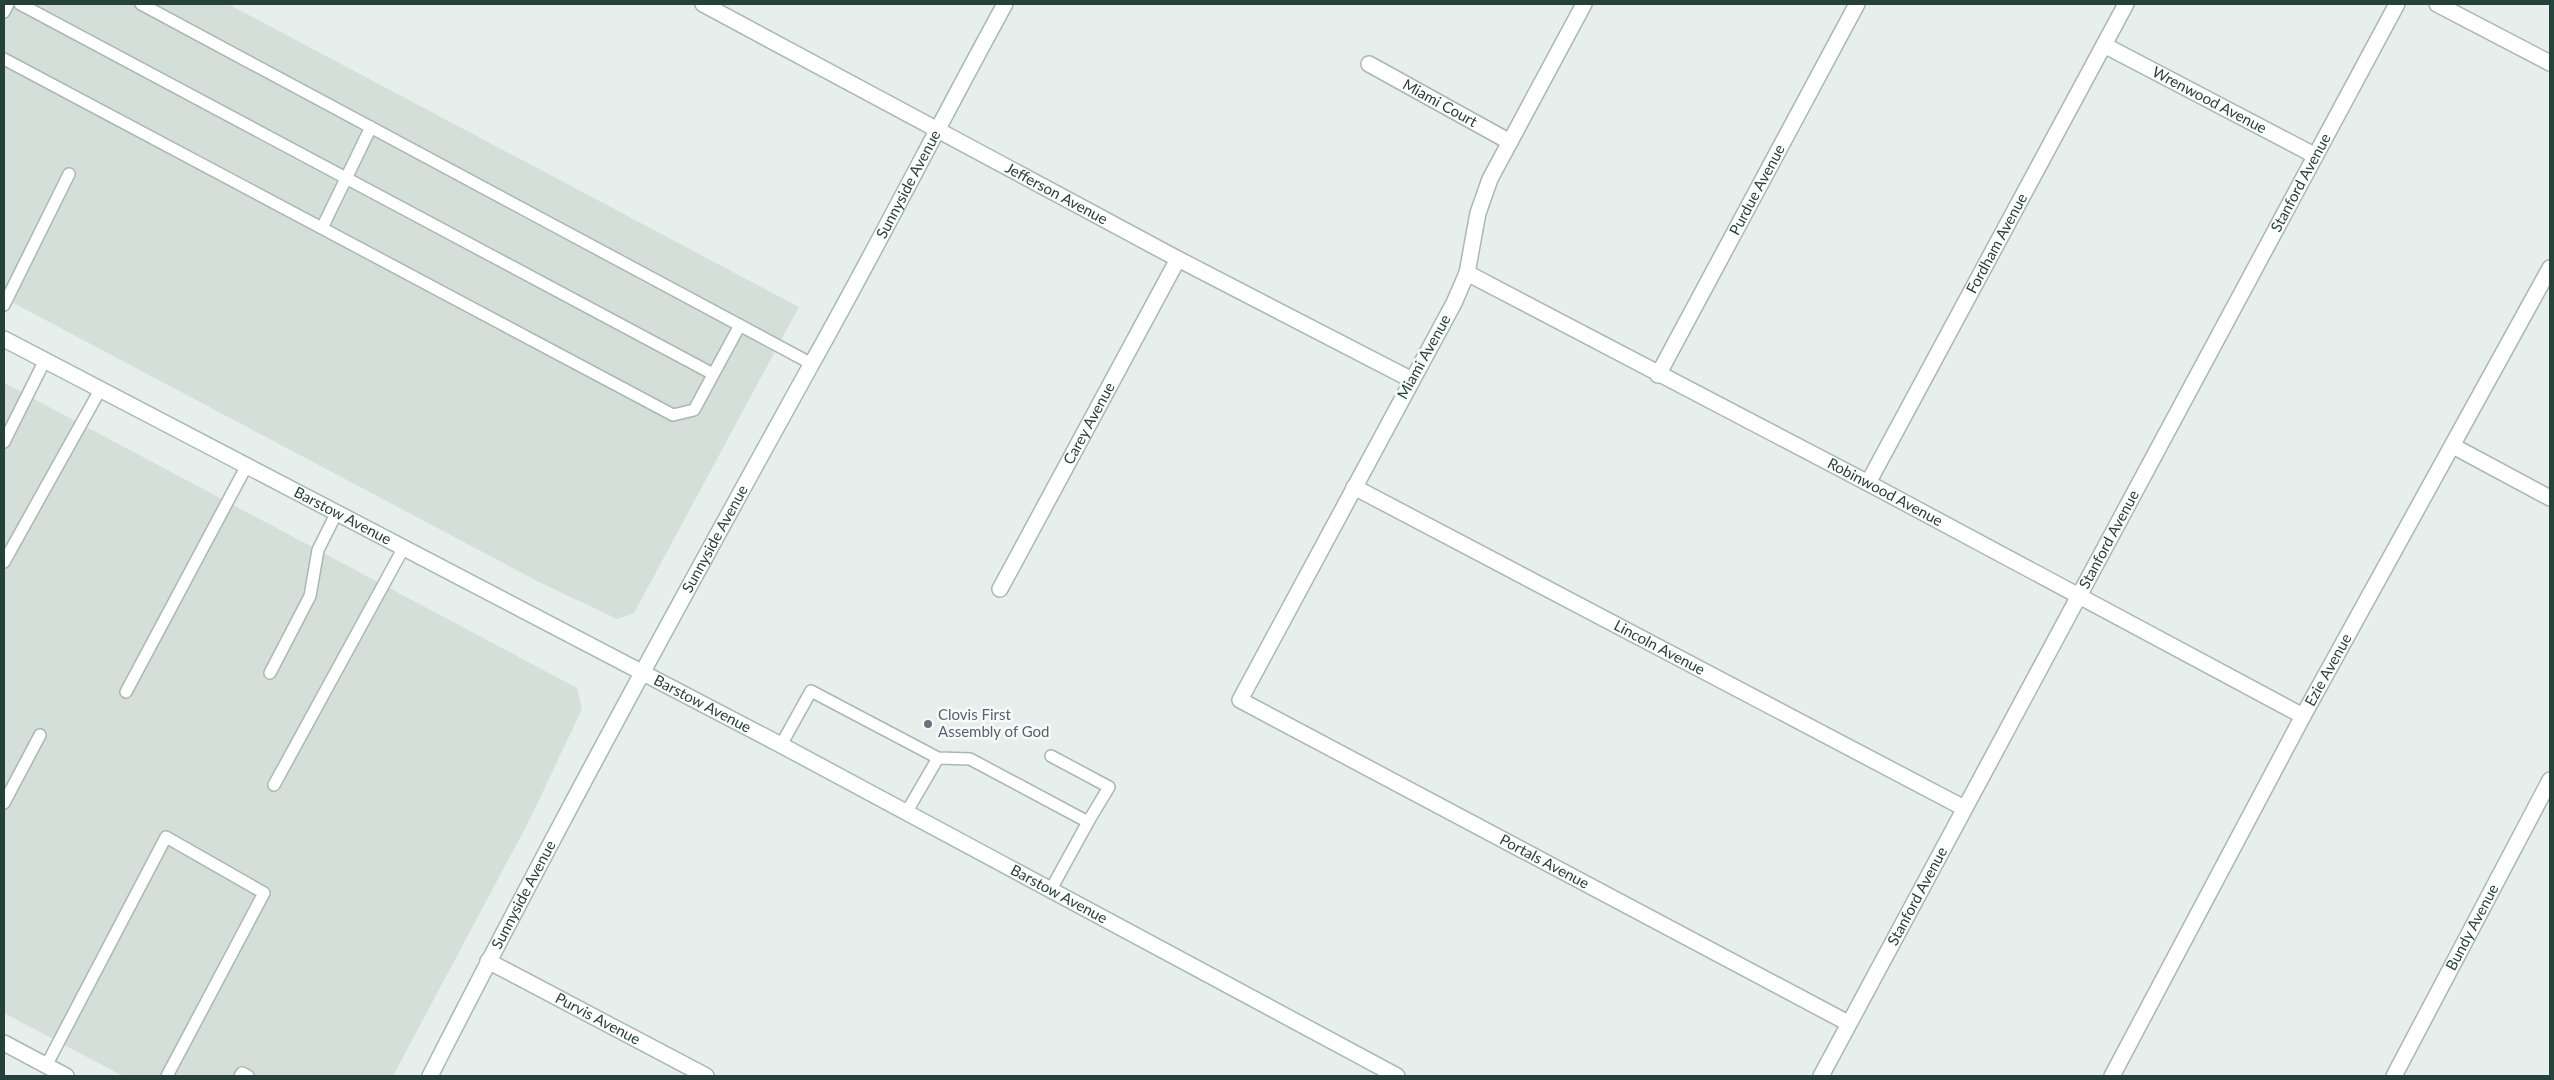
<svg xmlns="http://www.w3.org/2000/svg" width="2554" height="1080" viewBox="0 0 2554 1080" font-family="Lato,sans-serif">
<rect width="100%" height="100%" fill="#e6efeb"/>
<!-- built -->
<path fill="#d4dfda" d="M4 4H228L799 307 634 613 617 619 539 582 4 298Z
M4 383 577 688 582 709 530 819 393 1076H123L4 1013Z"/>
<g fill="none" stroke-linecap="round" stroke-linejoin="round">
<!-- lane casing -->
<g stroke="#a8b8b2" stroke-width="14">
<path id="lane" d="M20 4 713 374
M141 4 812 364
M4 12 8 4
M4 59 673 415 694 410 740 325
M322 228 371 127
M4 305 69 174
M4 442 45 360
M4 562 100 390
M270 673 310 596 318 550 336 514
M126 692 246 467
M781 745 811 691 938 758
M1051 756 1109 787 1088 822
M274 785 403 549
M4 803 40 735
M906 813 938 758 970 759 1088 822 1050 891
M46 1066 166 837 264 893 167 1076
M240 1076 242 1073 248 1076"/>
</g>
<!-- street casing -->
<g stroke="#a8b8b2" stroke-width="18">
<g id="street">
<path id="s1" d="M703 4 1178 259 1412 380"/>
<path id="s2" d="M1584 4 1490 179 1478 213 1467 273 1454 303 1240 700 1848 1023"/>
<path d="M2437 4 2550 63"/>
<path id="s3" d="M2104 45 2314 155"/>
<path id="s4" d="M1369 64 1510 142"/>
<path id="s5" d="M1467 273 1868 483 2303 716"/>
<path id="s6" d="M1658 375 1857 4"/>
<path d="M2453 446 2550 498"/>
<path id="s7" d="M1868 483 2126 4"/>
<path id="s8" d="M1354 487 1964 808"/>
<path id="s9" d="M1000 589 1178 259"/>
<path id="s10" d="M488 961 706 1076"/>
<path d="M4 1043 66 1076"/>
<path id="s11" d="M1821 1076 2397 4"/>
<path id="s12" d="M2112 1076 2303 716 2550 268"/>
<path id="s13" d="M2394 1076 2550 780"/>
</g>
</g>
<!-- secondary casing -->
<g stroke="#a4bbb3" stroke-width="18">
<g id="secondary">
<path id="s14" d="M4 339 781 745 1397 1076"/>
<path id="s15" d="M430 1076C552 836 681 600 811 365 878 246 939 124 1005 4"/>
</g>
</g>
<!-- lane -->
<use href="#lane" stroke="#fff" stroke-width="11"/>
<!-- street -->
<use href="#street" stroke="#fff" stroke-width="15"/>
<!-- secondary -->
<use href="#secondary" stroke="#fff" stroke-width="15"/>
</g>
<!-- markers -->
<circle fill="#6b7280" stroke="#f7fbf9" stroke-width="2" cx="928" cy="724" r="5"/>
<g text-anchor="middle" stroke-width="5" stroke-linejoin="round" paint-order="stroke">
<!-- street labels -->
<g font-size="15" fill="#24423a" stroke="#f7fbf9">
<text dy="5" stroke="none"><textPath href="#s3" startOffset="119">Wrenwood Avenue</textPath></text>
<text dy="5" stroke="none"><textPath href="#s4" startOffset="81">Miami Court</textPath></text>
<text dy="5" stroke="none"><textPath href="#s15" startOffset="1012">Sunnyside Avenue</textPath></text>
<text dy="5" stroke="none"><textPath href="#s11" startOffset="1014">Stanford Avenue</textPath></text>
<text dy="5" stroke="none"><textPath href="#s6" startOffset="210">Purdue Avenue</textPath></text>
<text dy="5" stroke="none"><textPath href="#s1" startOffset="401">Jefferson Avenue</textPath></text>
<text dy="5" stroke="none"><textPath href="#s7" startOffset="272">Fordham Avenue</textPath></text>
<text transform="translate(1424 357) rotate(-61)" y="5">Miami Avenue</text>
<text dy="5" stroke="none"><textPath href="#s9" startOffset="188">Carey Avenue</textPath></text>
<text dy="5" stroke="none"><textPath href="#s5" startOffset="472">Robinwood Avenue</textPath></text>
<text dy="5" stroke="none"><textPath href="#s14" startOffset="382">Barstow Avenue</textPath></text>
<text dy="5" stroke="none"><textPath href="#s15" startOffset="608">Sunnyside Avenue</textPath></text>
<text dy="5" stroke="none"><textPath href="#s11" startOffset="609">Stanford Avenue</textPath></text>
<text dy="5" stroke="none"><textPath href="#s8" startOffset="345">Lincoln Avenue</textPath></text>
<text dy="5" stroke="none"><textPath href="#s12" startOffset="460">Ezie Avenue</textPath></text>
<text dy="5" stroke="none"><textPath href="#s14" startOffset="788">Barstow Avenue</textPath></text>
<text dy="5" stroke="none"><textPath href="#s2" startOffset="1124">Portals Avenue</textPath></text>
<text dy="5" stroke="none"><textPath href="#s14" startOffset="1192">Barstow Avenue</textPath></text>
<text dy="5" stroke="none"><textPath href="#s15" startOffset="204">Sunnyside Avenue</textPath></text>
<text dy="5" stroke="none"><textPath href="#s11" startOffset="204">Stanford Avenue</textPath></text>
<text dy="5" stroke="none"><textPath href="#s13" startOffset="168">Bundy Avenue</textPath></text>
<text dy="5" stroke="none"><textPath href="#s10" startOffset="124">Purvis Avenue</textPath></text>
</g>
<!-- worship labels -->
<g font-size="15" fill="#5b616d" stroke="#f7fbf9" text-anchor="start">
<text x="938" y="720">Clovis First<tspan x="938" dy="17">Assembly of God</tspan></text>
</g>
</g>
<!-- border -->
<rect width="2554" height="1080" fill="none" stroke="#24423a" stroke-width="10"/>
</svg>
